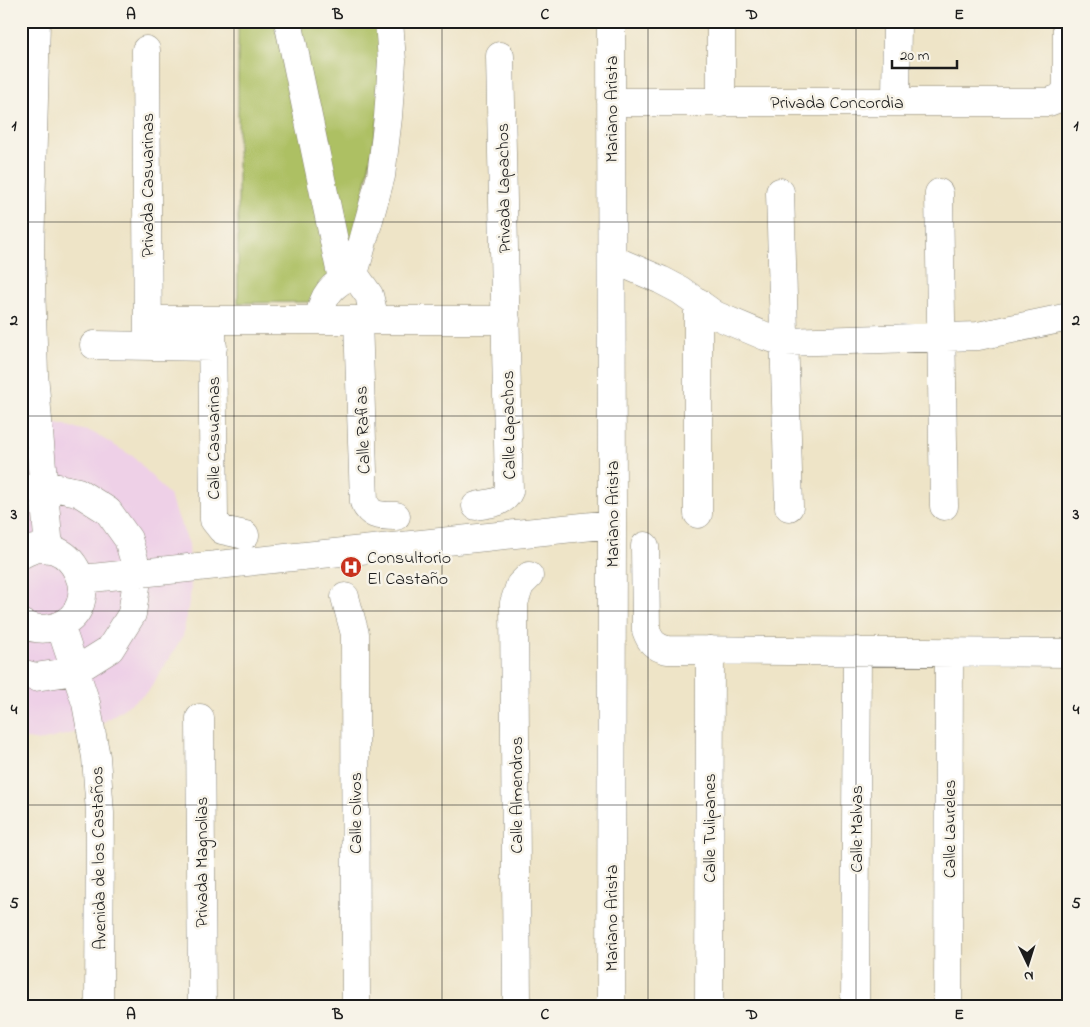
<svg xmlns="http://www.w3.org/2000/svg" width="1090" height="1027" viewBox="0 0 1090 1027" font-family="'Indie Flower',sans-serif">
<rect width="100%" height="100%" fill="#f7f3e8"/>
<filter id="ink" filterUnits="userSpaceOnUse"><feTurbulence type="fractalNoise" baseFrequency=".02" numOctaves="2"/><feDisplacementMap in="SourceGraphic" scale="10" xChannelSelector="R" yChannelSelector="G"/><feConvolveMatrix kernelMatrix="1 2 1 2 8 2 1 2 1" color-interpolation-filters="sRGB"/></filter>
<filter id="wash" filterUnits="userSpaceOnUse"><feTurbulence type="fractalNoise" baseFrequency=".0096" numOctaves="4" result="noise"/><feDisplacementMap in="SourceGraphic" scale="20" xChannelSelector="R" yChannelSelector="G"/><feGaussianBlur stdDeviation="1.12" result="paint"/><feColorMatrix in="noise" values="0 0 0 0 0 0 0 0 0 0 0 0 0 0 0 0 0 1.4 0 .05"/><feComposite in="paint" operator="in"/></filter>
<g filter="url(#wash)">
<rect width="100%" height="100%" fill="#eee4c7"/>
<!-- built -->
<path fill="#eed0e7" d="M39 420 92 432 134 457 169 495 189 544 191 591 183 636 148 692 95 728 40 741 21 738V422Z"/>
<!-- green -->
<path fill="#adc063" stroke="#646e40" d="M238 21H381L388 68 349 270 311 302 238 303Z"/>
</g>
<g filter="url(#ink)">
<g fill="none" stroke-linecap="round" stroke-linejoin="round">
<!-- minor casing -->
<g stroke="#858072" stroke-width="29">
<path id="minor" d="M36 21 30 253 34 374 49 549
M288 21 342 279
M721 21V103
M146 50 148 346
M896 101 897 21
M611 102H1049L1062 97 1067 87V21
M780 192 789 507
M939 193 944 506
M612 259 661 280 680 290 715 315 765 336 785 342 978 336 1069 317
M354 274 381 176 388 117 392 61 389 21
M354 274 369 295 375 320
M148 320H506
M212 320 214 520 222 530 245 535
M319 320C322 295 332 284 354 274
M358 320 364 502C372 518 380 515 396 516
M94 345 213 347
M21 490 43 485 78 492 108 511 128 539 138 573 132 614 110 649 75 671 35 677 21 673
M476 506C488 503 504 504 509 491L500 56
M698 514V302
M645 546 646 630C650 642 655 647 667 650L1069 653
M21 555C71 523 111 609 55 627 44 630 31 629 21 623
M82 579 612 524
M345 597 355 634 356 1006
M60 625 86 703 96 757 100 813 99 1006
M200 718 202 1006
M517 1006 514 603 520 585 529 576
M611 1006 612 524 611 21
M709 1006 710 650
M855 1006 857 651
M948 1006 949 652"/>
</g>
<!-- minor -->
<use href="#minor" stroke="#fff" stroke-width="28"/>
</g>
</g>
<!-- grid -->
<path fill="none" stroke="#1c1c1c" stroke-width="1" stroke-opacity="0.55" d="M234 21V1006M442 21V1006M648 21V1006M856 21V1006M21 222H1069M21 416H1069M21 611H1069M21 805H1069"/>
<!-- icons -->
<defs>
<g id="hospital-disc" transform="scale(1.125)"><circle r="9.5" fill="#c8321e" stroke="#f7f3e8"/><path d="M-5-5h3v3.5h4V-5h3V5h-3V1.5h-4V5h-3Z" fill="#fff"/></g>
</defs>
<g fill-rule="evenodd">
<use href="#hospital-disc" x="351" y="567"/>
</g>
<g text-anchor="middle" stroke-width="5" stroke-linejoin="round" paint-order="stroke">
<!-- street labels -->
<g font-size="18" fill="#1c1c1c" stroke="#f7f3e8">
<text x="837" y="108">Privada Concordia</text>
<text transform="translate(611 109) rotate(-90)" y="6">Mariano Arista</text>
<text transform="translate(147 185) rotate(-90)" y="6">Privada Casuarinas</text>
<text transform="translate(503 188) rotate(-91)" y="6">Privada Lapachos</text>
<text transform="translate(508 425) rotate(-91)" y="6">Calle Lapachos</text>
<text transform="translate(362 430) rotate(-92)" y="6">Calle Rafias</text>
<text transform="translate(213 438) rotate(-90)" y="6">Calle Casuarinas</text>
<text transform="translate(612 514) rotate(-90)" y="6">Mariano Arista</text>
<text transform="translate(516 795) rotate(-90)" y="6">Calle Almendros</text>
<text transform="translate(355 813) rotate(-90)" y="6">Calle Olivos</text>
<text transform="translate(709 828) rotate(-90)" y="6">Calle Tulipanes</text>
<text transform="translate(856 829) rotate(-90)" y="6">Calle Malvas</text>
<text transform="translate(949 829) rotate(-90)" y="6">Calle Laureles</text>
<text transform="translate(98 858) rotate(-91)" y="6">Avenida de los Castaños</text>
<text transform="translate(201 862) rotate(-90)" y="6">Privada Magnolias</text>
<text transform="translate(611 918) rotate(-90)" y="6">Mariano Arista</text>
</g>
<!-- poi labels -->
<g font-size="18" fill="#1c1c1c" stroke="#f7f3e8" text-anchor="start">
<text x="367" y="563">Consultorio<tspan x="367" dy="21">El Castaño</tspan></text>
</g>
</g>
<!-- margin -->
<rect width="1090" height="1027" fill="none" stroke="#f7f3e8" stroke-width="55"/>
<!-- north arrow -->
<g transform="translate(1028 964) rotate(176)" stroke="#f7f3e8" stroke-width="4" paint-order="stroke">
<path d="M0-4L9 19L0 12L-9 19Z" fill="#1c1c1c"/>
<text y="-8" font-size="14" font-weight="bold" text-anchor="middle" fill="#1c1c1c">N</text>
</g>
<!-- scale -->
<path d="M892 60v8h65v-8" fill="none" stroke="#1c1c1c" stroke-width="2.5"/>
<text x="900" y="60" font-size="15" fill="#1c1c1c" stroke="#f7f3e8" stroke-width="4" paint-order="stroke">20 m</text>
<rect x="28" y="28" width="1034" height="972" fill="none" stroke="#1c1c1c" stroke-width="2"/>
<g font-size="16" text-anchor="middle" font-weight="bold" fill="#1c1c1c">
<text x="131" y="19">A</text>
<text x="338" y="19">B</text>
<text x="545" y="19">C</text>
<text x="752" y="19">D</text>
<text x="959" y="19">E</text>
<text x="14" y="130">1</text>
<text x="1076" y="130">1</text>
<text x="14" y="325">2</text>
<text x="1076" y="325">2</text>
<text x="14" y="519">3</text>
<text x="1076" y="519">3</text>
<text x="14" y="714">4</text>
<text x="1076" y="714">4</text>
<text x="14" y="908">5</text>
<text x="1076" y="908">5</text>
<text x="131" y="1019">A</text>
<text x="338" y="1019">B</text>
<text x="545" y="1019">C</text>
<text x="752" y="1019">D</text>
<text x="959" y="1019">E</text>
</g>
</svg>
